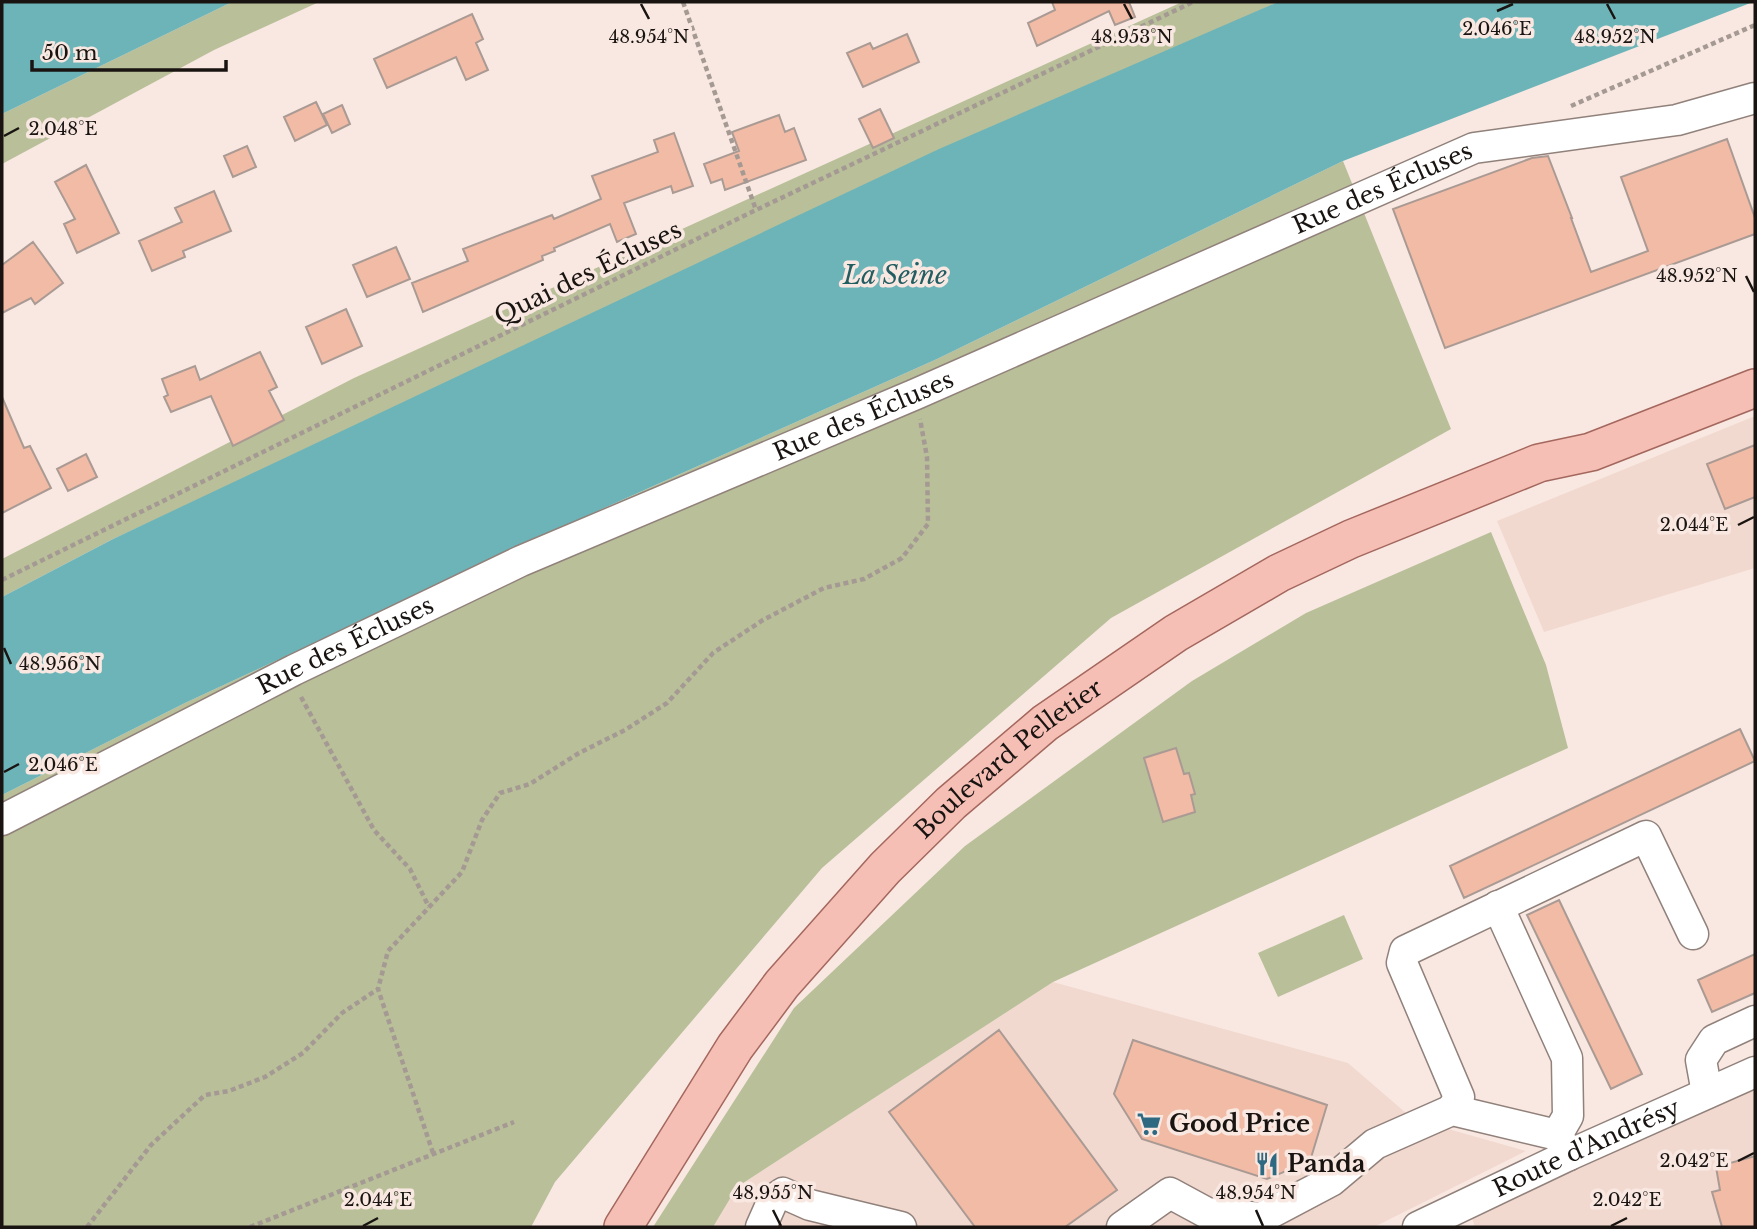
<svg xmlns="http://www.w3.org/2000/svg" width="1757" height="1229" viewBox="0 0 1757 1229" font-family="'Libre Baskerville',serif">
<rect width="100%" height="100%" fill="#f9e8e1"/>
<!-- built -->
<path fill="#f2d9cf" d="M1755 416V568L1544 632 1497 521Z
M1053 982 1348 1063 1413 1119 1526 1151 1374 1227H713L737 1187Z
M1755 1089V1227H1475L1471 1215Z"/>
<!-- green -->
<path fill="#b8bf99" d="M232 2H319L214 50 2 164V114Z
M1182 2H1278L113 539 2 597V559L354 378Z
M1343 161 1451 429 1111 618 822 868 555 1182 531 1227H2V795L185 703 602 509 937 359Z
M1491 532 1546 665 1568 748 1053 982 737 1187 713 1227H653L794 1008 965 846 1192 681 1306 613Z
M1344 915 1363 959 1278 997 1258 953Z"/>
<!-- water -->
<path fill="#6db4b9" d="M2 2H232L2 114Z
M1278 2H1753L1343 161 937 359 602 509 185 703 2 795V597L113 539 939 149Z"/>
<!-- building -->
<path fill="#f2bba5" stroke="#aa9a94" stroke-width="2" d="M1052 2H1129L1135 17 1115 25 1109 11 1037 46 1028 23 1055 10Z
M472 14 483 39 476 43 488 70 466 80 456 57 387 88 374 59Z
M907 34 919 62 863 87 847 53 870 43 873 49Z
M316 102 327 125 295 141 284 117Z
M342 105 350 124 332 133 323 114Z
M880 109 894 138 873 148 859 119Z
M779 115 785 132 794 128 806 160 725 190 722 179 711 183 704 164 739 151 732 132Z
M674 133 693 186 673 193 671 186 624 203 636 234 617 242 610 224 554 248 555 251 542 256 543 260 423 312 412 283 468 261 463 249 552 215 554 219 601 199 592 176 658 152 654 140Z
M1727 139 1755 218V234L1445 348 1393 209 1532 158 1548 156 1572 218H1571L1591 272 1648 251 1621 177Z
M247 146 256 167 233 177 224 156Z
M86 165 119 233 77 253 64 224 75 219 55 182Z
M214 191 231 231 183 251 185 257 152 271 139 241 182 222 175 208Z
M33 242 63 283 35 304 31 298 2 313V265Z
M396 247 410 279 367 297 353 265Z
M346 309 362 346 322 364 306 327Z
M260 352 277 387 269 391 284 420 233 446 211 396 171 412 164 397 168 395 162 379 195 366 200 380Z
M2 397 24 448 30 446 51 488 2 513Z
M1755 445V497L1725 509 1707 464Z
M86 454 97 477 68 491 57 469Z
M1740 729 1755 761 1464 898 1450 866Z
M1176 748 1184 774 1189 773 1195 794 1191 795 1195 812 1163 822 1144 758Z
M1559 900 1642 1074 1611 1089 1527 915Z
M1755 954V993L1712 1012 1698 980Z
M999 1030 1117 1190 1065 1227H975L889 1112Z
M1133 1040 1327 1105 1310 1161 1267 1179 1142 1139 1114 1094Z
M1755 1156V1227H1722L1712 1192 1720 1190 1716 1167Z"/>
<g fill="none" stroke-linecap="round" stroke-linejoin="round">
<!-- minor casing -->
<g stroke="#91817b" stroke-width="33">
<g id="minor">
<path id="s1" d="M2 820 294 670 521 561 916 394 1474 148 1677 120 1755 98"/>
<path d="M1498 906 1567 1058 1568 1116 1557 1135"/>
<path d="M1707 1093 1701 1060 1714 1040 1755 1021"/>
<path d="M1452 1110 1459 1097 1402 963 1405 951 1646 836 1693 934"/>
<path d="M761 1227 773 1200 783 1193 810 1205 901 1227"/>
<path d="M1122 1227 1170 1193 1207 1213 1261 1218 1331 1181 1375 1144 1452 1110 1557 1135 1569 1155"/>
<path id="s2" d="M1418 1227 1569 1155 1755 1072"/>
</g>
</g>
<!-- major casing -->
<g stroke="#a4675d" stroke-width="40">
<g id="major">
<path id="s3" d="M623 1227 735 1047 782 984 885 868 951 803 1045 723 1176 633 1279 573 1351 539 1539 463 1591 452 1755 388"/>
</g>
</g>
<!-- path -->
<path stroke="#a59993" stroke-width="4.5" stroke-dasharray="5 3.5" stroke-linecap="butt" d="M683 2 756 210
M1571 106 1755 25
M2 580 756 210 1193 2
M301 697 374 830 410 869 429 907
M433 1153 378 989 388 951 462 872 482 820 500 793 530 784 579 753 625 730 667 703 713 653 763 620 824 588 864 579 902 558 928 524 927 457 920 419
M87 1227 151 1145 205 1095 229 1091 265 1077 303 1053 342 1013 378 989
M250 1227 514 1122"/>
<!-- minor -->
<use href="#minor" stroke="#fff" stroke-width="30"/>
<!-- major -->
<use href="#major" stroke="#f5bfb6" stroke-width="37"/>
</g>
<!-- ticks -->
<path fill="none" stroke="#191411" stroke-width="2.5" d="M641 4 649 19M1124 4 1132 19M1607 4 1615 19M1497 11 1513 4M4 136 19 128M1746 276 1754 292M1738 525 1754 517M4 648 11 664M4 772 19 764M1738 1161 1754 1153M773 1210 781 1226M1256 1210 1263 1226M363 1226 378 1218M1611 1226 1627 1218"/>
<!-- icons -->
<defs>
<g id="supermarket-bare" transform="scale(1.89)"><path d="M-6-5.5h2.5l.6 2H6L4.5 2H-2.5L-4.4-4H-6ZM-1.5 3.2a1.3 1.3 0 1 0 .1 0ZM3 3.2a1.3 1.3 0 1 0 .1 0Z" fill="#2e6981" stroke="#f9e8e1" stroke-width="2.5" paint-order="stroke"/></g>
<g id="restaurant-bare" transform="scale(1.89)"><path d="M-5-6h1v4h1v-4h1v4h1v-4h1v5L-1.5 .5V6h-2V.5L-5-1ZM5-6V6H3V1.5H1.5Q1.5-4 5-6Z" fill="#2e6981" stroke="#f9e8e1" stroke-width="2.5" paint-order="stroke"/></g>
</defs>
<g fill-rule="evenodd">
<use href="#supermarket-bare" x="1149" y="1124"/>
<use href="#restaurant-bare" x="1267" y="1164"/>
</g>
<g text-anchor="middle" stroke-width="7" stroke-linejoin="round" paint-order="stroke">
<!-- street labels -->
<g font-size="24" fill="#191411" stroke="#f9e8e1">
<text dy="8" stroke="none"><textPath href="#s1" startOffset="1519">Rue des Écluses</textPath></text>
<text transform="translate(588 273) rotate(-26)" y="8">Quai des Écluses</text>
<text dy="8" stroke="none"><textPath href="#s1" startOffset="952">Rue des Écluses</textPath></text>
<text dy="8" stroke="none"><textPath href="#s1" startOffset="385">Rue des Écluses</textPath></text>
<text dy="8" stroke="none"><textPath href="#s3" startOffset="611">Boulevard Pelletier</textPath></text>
<text dy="8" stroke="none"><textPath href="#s2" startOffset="186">Route d'Andrésy</textPath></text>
</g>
<!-- poi labels -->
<g font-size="24" font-weight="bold" fill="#191411" stroke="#f9e8e1" text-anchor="start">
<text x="1169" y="1132">Good Price</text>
<text x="1287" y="1172">Panda</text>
</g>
<!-- water labels -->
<g font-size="26" font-style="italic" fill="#225d62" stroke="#f9e8e1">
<text x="895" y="284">La Seine</text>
</g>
</g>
<g font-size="18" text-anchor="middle" fill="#191411" stroke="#f9e8e1" stroke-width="7" stroke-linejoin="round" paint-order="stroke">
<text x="1497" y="35">2.046°E</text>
<text x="649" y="43">48.954°N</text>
<text x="1132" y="43">48.953°N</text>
<text x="1615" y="43">48.952°N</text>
<text x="63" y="135">2.048°E</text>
<text x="1697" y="282">48.952°N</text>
<text x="1694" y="531">2.044°E</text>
<text x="60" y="670">48.956°N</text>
<text x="63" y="771">2.046°E</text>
<text x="1694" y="1167">2.042°E</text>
<text x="773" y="1199">48.955°N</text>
<text x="1256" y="1199">48.954°N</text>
<text x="378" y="1206">2.044°E</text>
<text x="1627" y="1206">2.042°E</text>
</g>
<!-- border -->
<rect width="1757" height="1229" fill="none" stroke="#191411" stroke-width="7"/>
<!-- scale -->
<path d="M32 60v10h194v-10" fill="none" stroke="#191411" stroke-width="3.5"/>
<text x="42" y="60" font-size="21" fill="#191411" stroke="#f9e8e1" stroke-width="5" paint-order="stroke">50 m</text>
</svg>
